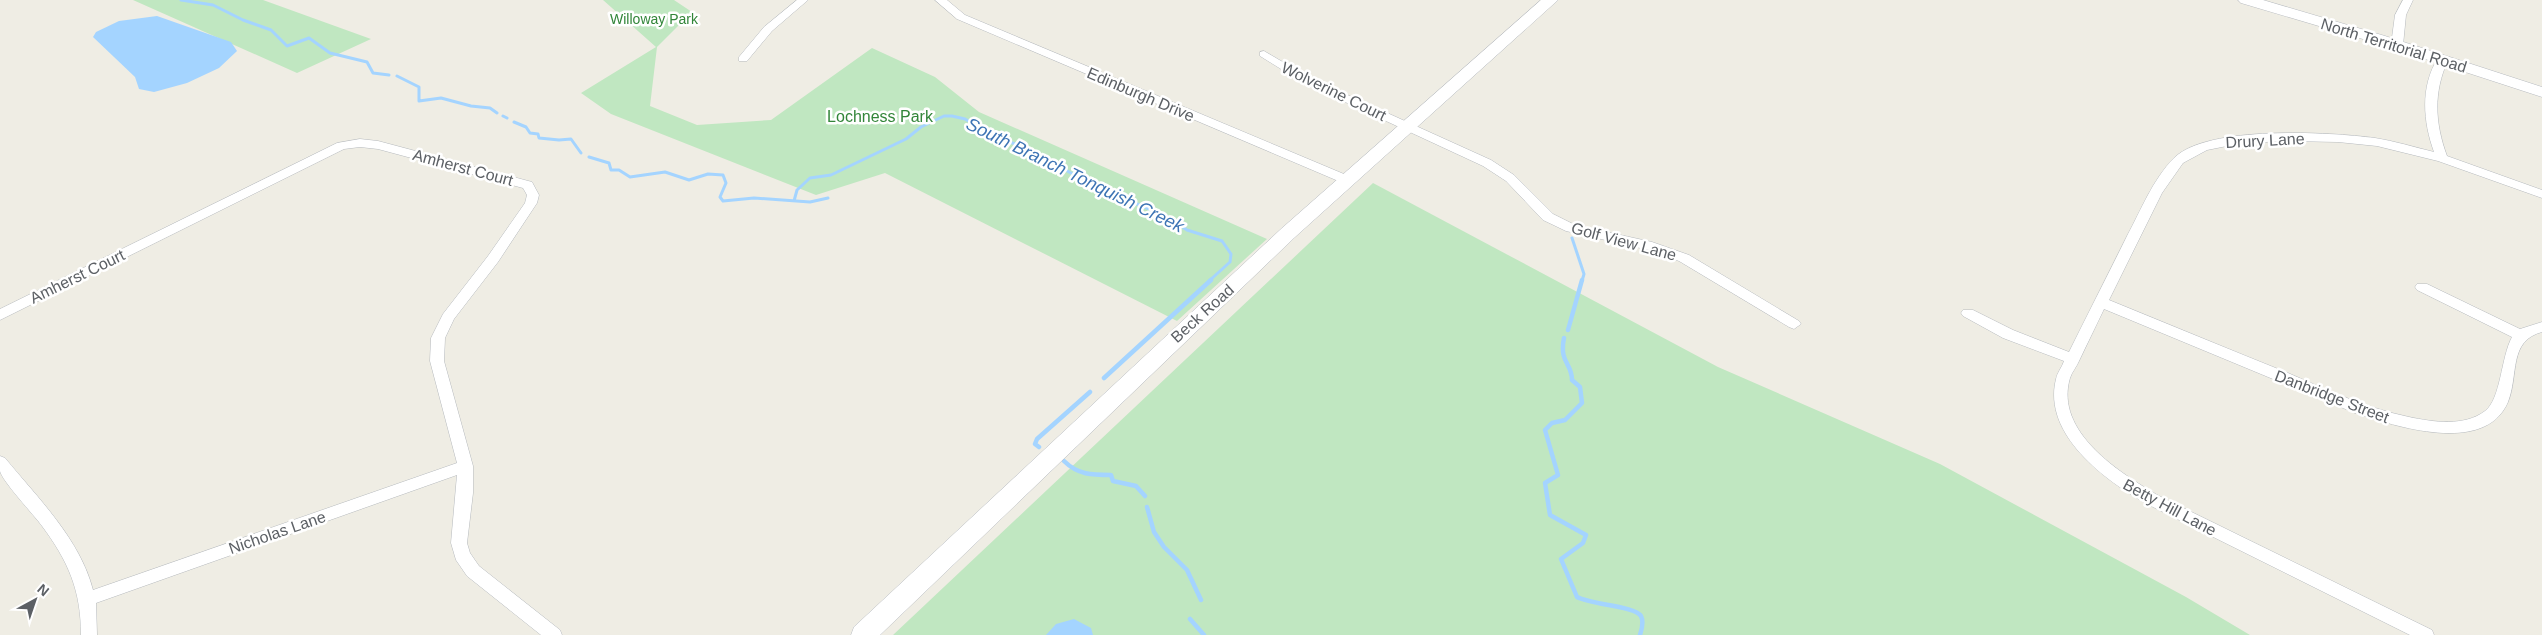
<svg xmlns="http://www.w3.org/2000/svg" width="2542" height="635" viewBox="0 0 2542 635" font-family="Arial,sans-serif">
<rect width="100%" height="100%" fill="#efede4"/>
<!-- green -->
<path fill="#c0e7c1" d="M133 0H263L371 39 297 73Z
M603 0H674L692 12 657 47 650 106 697 125 771 120 872 48 935 77 979 112 1267 239 1177 321 885 173 816 195 611 114 581 93 656 47Z
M1373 183 1718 367 1940 464 2186 597 2250 635H893Z"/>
<!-- water -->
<path fill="#a4d4ff" d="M157 16 231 42 237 51 219 68 187 83 154 92 139 89 135 77 93 37 96 32 119 21Z
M1074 619 1091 628 1093 635H1046L1056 624Z"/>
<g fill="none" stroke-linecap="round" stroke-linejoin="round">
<!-- stream-far1 -->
<path stroke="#a4d4ff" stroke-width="3" d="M181 0 213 5 243 20 271 30 287 46 309 38 330 53 367 62 373 73 389 75
M397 76 419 87V101L441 98 471 106 490 108 497 113
M503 116 507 118
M514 122 526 127 530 133 538 134 539 138 559 140 571 139 581 153
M589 157 609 163 611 170H619L630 177 665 172 689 180 708 174 723 175 726 183 720 197 723 201 754 198 810 202 828 198
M794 201 797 190 810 178 831 175 906 139 921 127 944 116H952L965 119 994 136 1023 147 1037 157 1053 163 1096 187 1166 216 1187 230 1222 241 1231 254 1230 262 1209 281
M1572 238 1584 274 1582 281"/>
<!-- stream -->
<path stroke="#a4d4ff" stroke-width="4.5" d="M1568 330 1582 280
M1564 338C1559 363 1572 363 1572 380L1580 387 1582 403 1565 420 1552 423 1545 430 1558 475 1545 483 1550 515 1586 535 1583 543 1561 559 1577 597C1592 605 1635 606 1641 616 1644 622 1642 629 1640 635
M1104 378 1211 280
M1039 447 1035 444 1037 439 1090 392
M1064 461C1078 475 1092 475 1111 475L1113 481 1136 486 1145 496
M1147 507 1154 532 1164 547 1187 570 1201 600
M1190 619 1204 635"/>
<!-- minor casing -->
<g stroke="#b6babe" stroke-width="1">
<path id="minor" d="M797 0H808L772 31 747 61H739V57L764 27Z
M935 0H947L965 15 1351 177 1353 180 1351 183H1343L957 19Z
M2403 0H2413L2406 15 2403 45 2397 48 2391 45 2395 15Z
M1264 51 1310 78 1491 160 1514 175 1553 214 1575 225 1652 242 1689 255 1799 321 1801 324 1794 329 1789 327 1679 261 1649 250 1566 231 1543 220 1506 181 1483 166 1302 82 1260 56V52Z
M2442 57 2448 60C2433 93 2435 123 2447 156L2542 190V198L2438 161 2377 146 2338 142 2290 141 2242 143 2207 150 2183 163 2162 193 2109 300C2168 324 2228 349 2288 373 2327 390 2366 408 2409 417 2433 422 2464 427 2485 411 2501 399 2501 357 2512 337L2417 290 2415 287 2417 284H2427L2520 329 2542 322V332C2508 341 2519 375 2508 402 2485 456 2395 426 2355 413L2104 309C2096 326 2087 344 2079 361 2077 366 2072 372 2070 378 2054 432 2120 473 2159 496L2432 630 2434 635H2410L2147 504C2106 481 2042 435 2056 379 2057 373 2062 367 2064 361L2003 338 1963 316 1961 313 1963 310H1973L2013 330 2069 352C2088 313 2108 275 2127 236 2141 210 2153 179 2174 158 2207 125 2330 132 2375 138 2394 141 2414 147 2434 152 2423 122 2420 86 2438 58Z
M360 139 378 141 532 182 539 195 537 203 498 262 454 319 445 338 444 361 473 466V493L467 543 470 553 479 566 560 630 562 635H541L467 576 456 560 451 543 457 475 96 603 97 635H81C81 590 68 561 42 526 34 515 2 481 0 471 0 467 0 461 0 456L5 458C37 497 80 539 93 590L457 463 430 361 431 338 443 314 488 256 525 203 527 195 523 188 378 149 360 147 344 149 0 320V309L337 143Z"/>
</g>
<!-- secondary casing -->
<g stroke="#b7bbc0" stroke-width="1">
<path id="secondary" d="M1541 0H1558L1294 238 880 635H851L854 627 1281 229Z
M2238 0H2263L2385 36 2542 87V97L2373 42 2241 3Z"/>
</g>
<!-- minor -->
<use href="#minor" fill="#fff" fill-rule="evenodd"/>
<!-- secondary -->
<use href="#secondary" fill="#fff" fill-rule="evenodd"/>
</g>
<g text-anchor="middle" stroke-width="5" stroke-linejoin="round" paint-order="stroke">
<!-- far-park labels -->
<g font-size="14" fill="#328539" stroke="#fff">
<text x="654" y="24">Willoway Park</text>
</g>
<!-- street labels -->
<g font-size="16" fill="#5c6065" stroke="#fff">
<text transform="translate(2394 45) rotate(17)" y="6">North Territorial Road</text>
<text transform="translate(1334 91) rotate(26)" y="6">Wolverine Court</text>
<text transform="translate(1141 94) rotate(23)" y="6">Edinburgh Drive</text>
<text transform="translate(2265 140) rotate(-3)" y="6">Drury Lane</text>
<text transform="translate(463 167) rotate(15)" y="6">Amherst Court</text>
<text transform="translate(1624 241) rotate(15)" y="6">Golf View Lane</text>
<text transform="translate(77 276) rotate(-26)" y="6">Amherst Court</text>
<text transform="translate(1202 313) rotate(-42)" y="6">Beck Road</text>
<text transform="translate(2332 396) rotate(21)" y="6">Danbridge Street</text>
<text transform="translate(2170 507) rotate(28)" y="6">Betty Hill Lane</text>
<text transform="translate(277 532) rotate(-19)" y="6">Nicholas Lane</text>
</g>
<!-- park labels -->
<g font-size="16" fill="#328539" stroke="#fff">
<text x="880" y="122">Lochness Park</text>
</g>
<!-- water labels -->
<g font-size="18" font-style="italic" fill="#3d74b4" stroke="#fff">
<text transform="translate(1075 175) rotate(26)" y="6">South Branch Tonquish Creek</text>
</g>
</g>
<!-- north arrow -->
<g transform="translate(35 600) rotate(40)" stroke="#ffffff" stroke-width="4" paint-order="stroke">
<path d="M0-4L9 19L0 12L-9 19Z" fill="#5c6065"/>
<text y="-8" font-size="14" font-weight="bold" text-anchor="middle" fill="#5c6065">N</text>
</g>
</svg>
